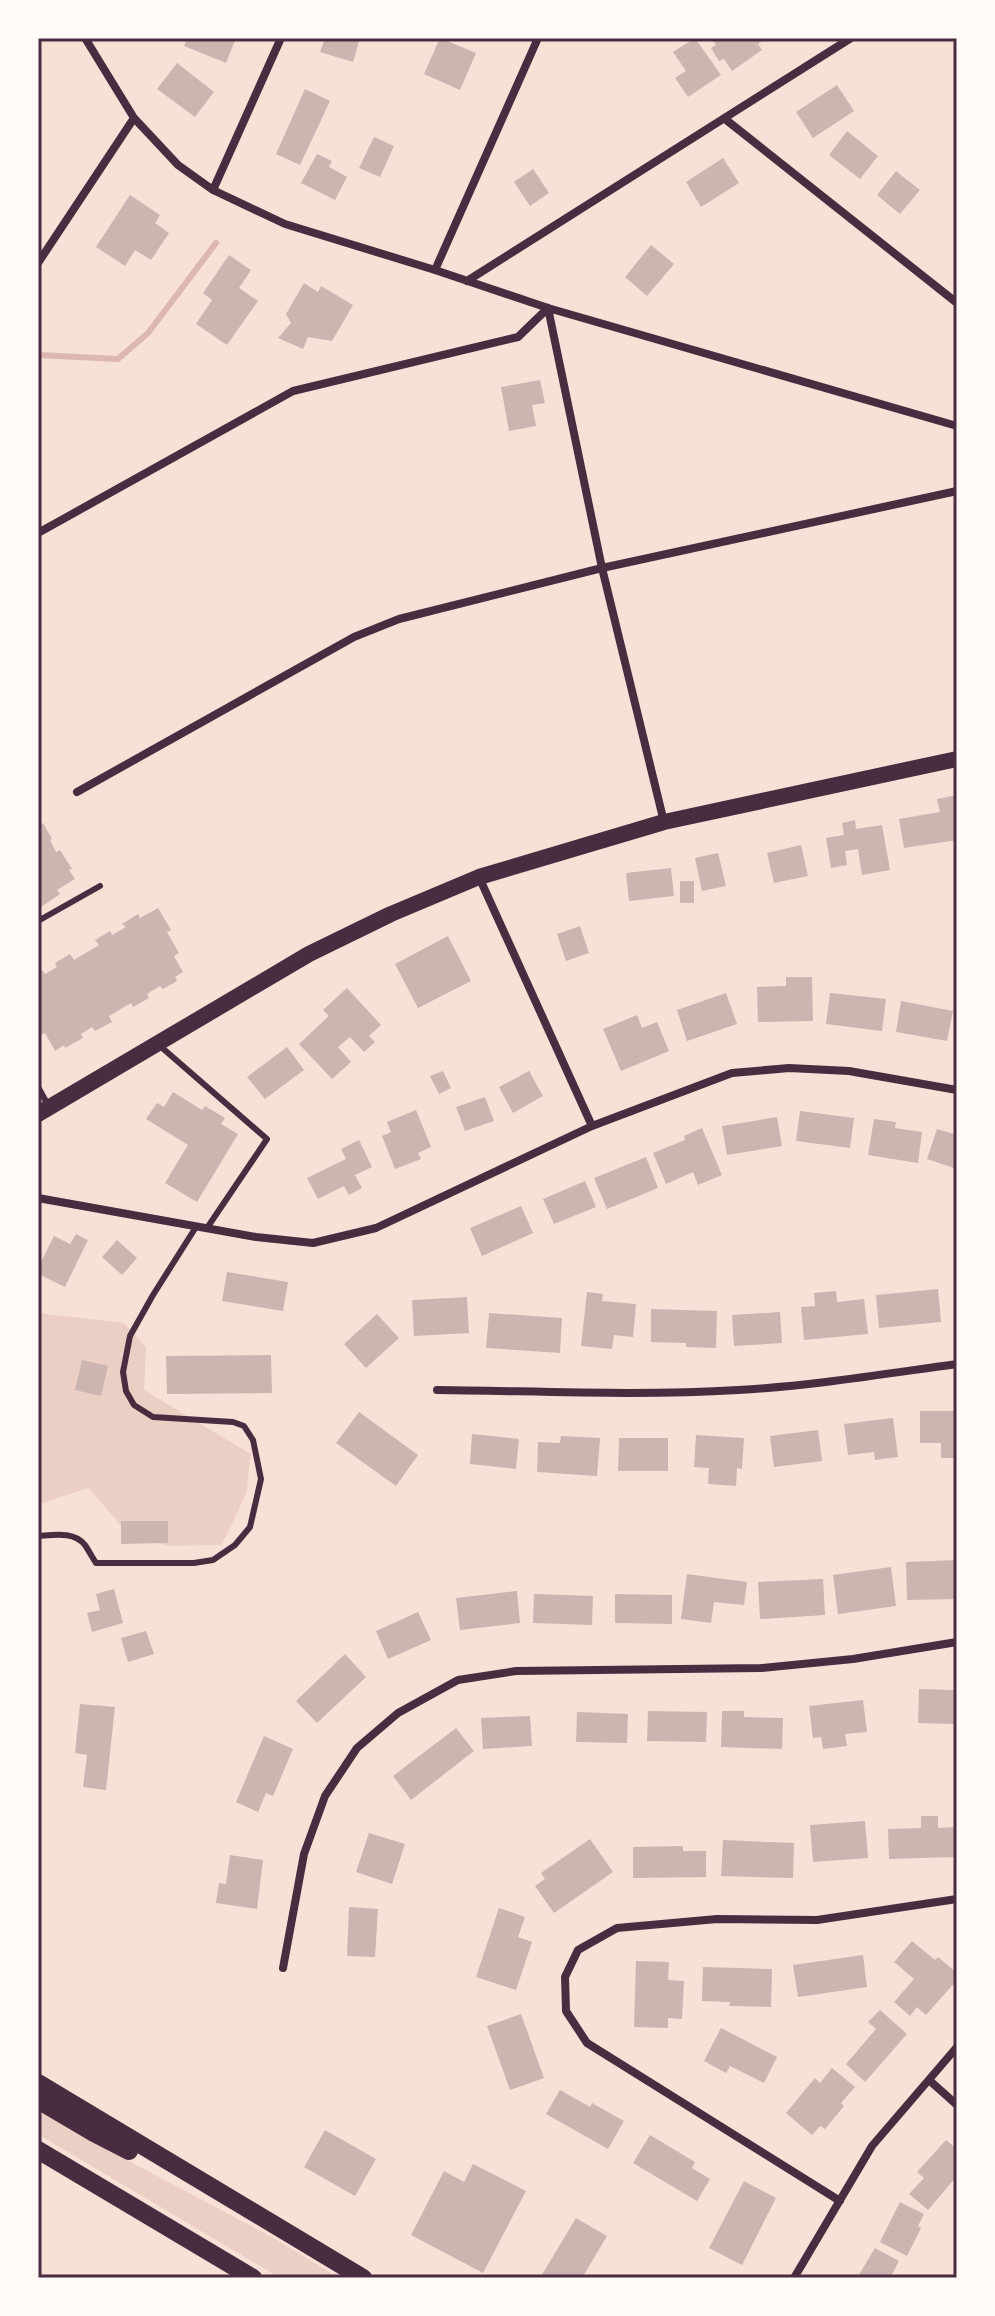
<svg xmlns="http://www.w3.org/2000/svg" width="995" height="2316" viewBox="0 0 995 2316" font-family="Lato,sans-serif">
<rect width="100%" height="100%" fill="#f7e1d7"/>
<!-- green -->
<path fill="#ebcfc5" d="M38 1313 124 1323 146 1347 144 1390 251 1454 246 1494 222 1545 168 1546 122 1527 89 1488 38 1504Z
M38 2108 91 2141 272 2237 339 2278H280L38 2134Z"/>
<g fill="none" stroke-linecap="round" stroke-linejoin="round">
<!-- stream -->
<path stroke="#dcb8b0" stroke-width="6" d="M38 355 118 359 148 333 216 243"/>
</g>
<!-- building -->
<path fill="#ccb4b1" d="M187 38H236L226 63 184 46Z
M325 38H360L353 62 320 52Z
M440 38 476 53 460 90 424 74Z
M695 38 721 75 688 97 675 78 686 71 673 52Z
M711 38H766L758 44 762 50 732 71 724 59 719 61 711 48 716 45Z
M177 63 214 92 195 117 157 89Z
M837 85 854 111 813 138 796 112Z
M305 89 330 101 300 165 276 154Z
M847 131 878 156 860 179 829 155Z
M374 137 394 146 380 177 359 168Z
M317 154 332 161 329 167 347 177 335 200 301 183Z
M723 158 739 183 701 207 686 182Z
M533 169 549 193 530 206 514 182Z
M896 171 920 190 900 214 877 195Z
M130 195 160 215 155 223 169 233 151 260 135 250 125 266 96 247Z
M651 245 674 264 647 296 625 277Z
M229 255 251 270 239 288 258 301 227 345 196 324 212 300 203 293Z
M304 283 318 292 321 286 353 305 332 341 308 337 303 349 278 338 291 323 286 314Z
M540 380 545 403 532 405 536 426 509 431 501 387Z
M957 795V840L904 848 899 819 940 812 937 799Z
M855 820 856 829 882 825 890 870 862 875 858 849 845 851 847 865 831 868 826 838 844 835 842 823Z
M43 823 52 839 50 840 56 852 60 850 72 869 69 870 75 879 57 890 60 894 38 909V827Z
M801 845 808 876 774 883 767 853Z
M718 853 726 886 702 891 695 858Z
M671 868 674 896 629 901 626 873Z
M680 881H694V903H680Z
M158 908 171 930 167 932 179 953 174 956 183 972 175 977 177 981 163 989 160 986 147 994 149 998 133 1007 131 1003 109 1016 112 1022 95 1031 92 1027 81 1034 83 1038 65 1048 64 1045 55 1051 45 1033 41 1035 38 1030V973L42 970 45 974 57 967 55 963 70 954 74 960 99 945 95 940 110 931 112 935 126 927 122 924 138 914 140 918Z
M580 926 589 953 566 961 557 934Z
M448 936 471 981 418 1008 395 964Z
M786 977H812L813 1021 758 1022 757 987 786 986Z
M347 988 381 1025 369 1036 375 1042 364 1052 350 1037 338 1047 351 1062 332 1079 299 1044 329 1016 323 1010Z
M726 993 737 1024 687 1041 677 1010Z
M830 993 886 999 882 1031 826 1024Z
M901 1001 953 1011 947 1041 896 1032Z
M637 1015 642 1028 657 1022 669 1051 621 1071 603 1029Z
M287 1047 304 1070 265 1099 247 1077Z
M443 1071 451 1088 439 1094 430 1076Z
M529 1071 543 1096 513 1113 499 1087Z
M173 1092 202 1110 205 1106 225 1118 221 1124 238 1134 197 1202 165 1183 188 1145 146 1119 157 1103 164 1107Z
M485 1097 494 1121 465 1131 456 1107Z
M416 1110 431 1147 418 1153 421 1159 395 1169 382 1136 391 1132 387 1122Z
M800 1111 854 1118 850 1148 796 1141Z
M777 1117 782 1146 727 1155 722 1126Z
M874 1119 896 1122 895 1128 922 1132 918 1163 868 1155Z
M702 1128 722 1175 698 1185 693 1172 666 1184 653 1153 685 1140 684 1136Z
M937 1129 957 1135V1169L927 1159Z
M359 1140 372 1167 355 1175 362 1188 349 1195 344 1186 318 1199 307 1178 346 1159 341 1149Z
M646 1157 658 1188 607 1209 594 1178Z
M585 1181 596 1207 554 1224 543 1199Z
M521 1206 533 1233 482 1256 470 1228Z
M76 1234 88 1240 65 1287 38 1274V1268L54 1236 70 1244Z
M117 1240 137 1258 122 1275 102 1257Z
M227 1272 288 1282 283 1311 222 1301Z
M938 1289 941 1322 879 1328 876 1295Z
M836 1291 837 1302 864 1299 868 1334 804 1340 801 1307 815 1306 814 1293Z
M587 1292 603 1294 602 1301 636 1304 633 1337 614 1335 612 1349 581 1346Z
M467 1297 469 1333 414 1336 412 1300Z
M651 1309 717 1311 716 1348 686 1347V1343L651 1342Z
M780 1312 782 1343 734 1346 732 1315Z
M489 1313 562 1318 560 1353 486 1348Z
M377 1314 399 1338 366 1368 344 1344Z
M271 1355 272 1393 167 1394 166 1356Z
M82 1360 108 1366 101 1396 75 1390Z
M920 1411H957V1458H941V1443H920Z
M359 1412 418 1455 396 1486 336 1443Z
M893 1418 898 1457 875 1460 874 1452 848 1455 844 1424Z
M818 1430 822 1461 774 1467 770 1436Z
M472 1434 519 1439 516 1469 470 1464Z
M696 1435 744 1438 742 1469 737 1468 736 1486 708 1484 709 1468 694 1467Z
M561 1436 600 1438 597 1476 537 1472 538 1442 560 1443Z
M619 1438H668V1471H618Z
M121 1521H168V1543L121 1544Z
M957 1560V1599L907 1600 906 1562Z
M891 1567 896 1606 838 1614 833 1575Z
M687 1574 747 1582 744 1605 714 1602 711 1623 681 1619Z
M823 1579 825 1615 760 1619 758 1582Z
M114 1589 123 1623 92 1632 87 1613 100 1610 96 1594Z
M517 1591 520 1623 460 1630 456 1598Z
M534 1594 593 1596 592 1625 533 1623Z
M615 1594 672 1595V1624L615 1623Z
M418 1612 431 1640 388 1659 376 1631Z
M146 1631 154 1654 128 1662 121 1638Z
M345 1654 366 1677 317 1723 296 1701Z
M919 1689 954 1690V1724L918 1723Z
M863 1700 867 1732 845 1734 847 1746 823 1749 821 1737 813 1738 809 1706Z
M80 1704 115 1707 106 1790 83 1787 87 1755 75 1753Z
M648 1711 707 1712 706 1742 647 1741Z
M722 1711H744V1717L783 1718 782 1749 721 1747Z
M577 1712 628 1714 627 1743 576 1742Z
M530 1716 532 1746 483 1749 481 1718Z
M456 1728 474 1751 411 1800 393 1776Z
M264 1736 293 1749 273 1796 266 1793 258 1812 236 1802Z
M921 1816H938V1828L957 1827V1857L889 1859 888 1829 921 1828Z
M865 1821 868 1858 813 1862 810 1825Z
M369 1833 405 1844 392 1884 356 1872Z
M590 1839 613 1872 554 1913 535 1886 545 1879 541 1873Z
M723 1840 794 1843 793 1878 721 1876Z
M683 1846V1851H706V1877L633 1878V1847Z
M230 1855 263 1860 257 1909 216 1903 219 1883 226 1884Z
M349 1907 378 1909 375 1957 347 1956Z
M499 1908 525 1917 518 1937 532 1942 516 1990 476 1977Z
M912 1941 935 1960 938 1957 957 1973V1980L926 2015 917 2007 910 2016 894 2002 914 1979 894 1962Z
M863 1955 867 1987 798 1997 793 1965Z
M636 1961 669 1962 668 1980 684 1981 682 2019 668 2018V2028L634 2027Z
M703 1967 772 1969 771 2007 729 2006 730 2002 702 2001Z
M880 2010 907 2034 865 2082 846 2064 876 2029 868 2022Z
M521 2014 544 2078 510 2090 487 2026Z
M721 2028 777 2057 764 2083 730 2066 726 2073 704 2061Z
M832 2068 855 2087 841 2103 844 2106 825 2129 820 2126 812 2135 786 2113 815 2078 820 2083Z
M560 2090 590 2107 592 2103 624 2121 608 2149 546 2114Z
M325 2130 376 2159 355 2196 304 2167Z
M650 2135 695 2162 692 2168 710 2179 697 2201 633 2163Z
M946 2140 957 2149V2176L928 2210 909 2194 924 2178 917 2172Z
M473 2164 526 2191 483 2273 411 2235 444 2171 464 2182Z
M744 2181 776 2198 742 2265 709 2248Z
M900 2202 924 2214 918 2226 921 2228 907 2256 880 2242Z
M576 2218 607 2236 582 2278H540Z
M875 2248 899 2261 890 2278H857Z"/>
<g fill="none" stroke-linecap="round" stroke-linejoin="round">
<!-- service -->
<path stroke="#4a2c40" stroke-width="6" d="M38 921 100 886
M160 1046 267 1139 207 1228
M38 1087 48 1105
M38 1536C54 1535 74 1531 85 1545 89 1551 92 1557 96 1563H194L213 1560 235 1545 250 1527 261 1479 253 1440 244 1426 233 1422 153 1417 134 1405 126 1391 123 1372 130 1336 153 1295 196 1227"/>
<!-- minor -->
<path stroke="#4a2c40" stroke-width="8" d="M85 38 134 118 178 165 213 190 285 224 435 270 548 308 957 426
M725 119 957 303
M213 190 281 38
M38 263 134 118
M435 270 538 38
M467 281 851 38
M548 308 602 568 664 822
M38 533 293 391 518 337 548 308
M77 792 354 637 399 619 602 568 957 491
M479 877 592 1126
M38 1198 256 1237 313 1243 376 1228 592 1126 732 1073 789 1068 849 1071 957 1090
M437 1390C537 1391 638 1396 738 1390 811 1386 884 1374 957 1364
M283 1968 304 1854 325 1796 357 1748 398 1713 458 1680 516 1671 761 1668 853 1659 957 1642
M929 2080 957 2105
M840 2201 587 2043 566 2011 565 1977 578 1950 617 1928 717 1919 817 1920 957 1899
M794 2278 872 2146 957 2047"/>
<!-- secondary -->
<path stroke="#4a2c40" stroke-width="16" d="M38 1114 309 954 391 914 479 877 664 822 957 759"/>
<!-- trunk -->
<path stroke="#4a2c40" stroke-width="18" d="M38 2083 363 2278
M38 2100 94 2133 129 2151
M38 2150 253 2278"/>
</g>
<!-- border -->
<rect width="995" height="2316" fill="none" stroke="#fffaf5" stroke-width="80"/>
<rect x="40" y="40" width="915" height="2236" fill="none" stroke="#4a2c40" stroke-width="3"/>
</svg>
